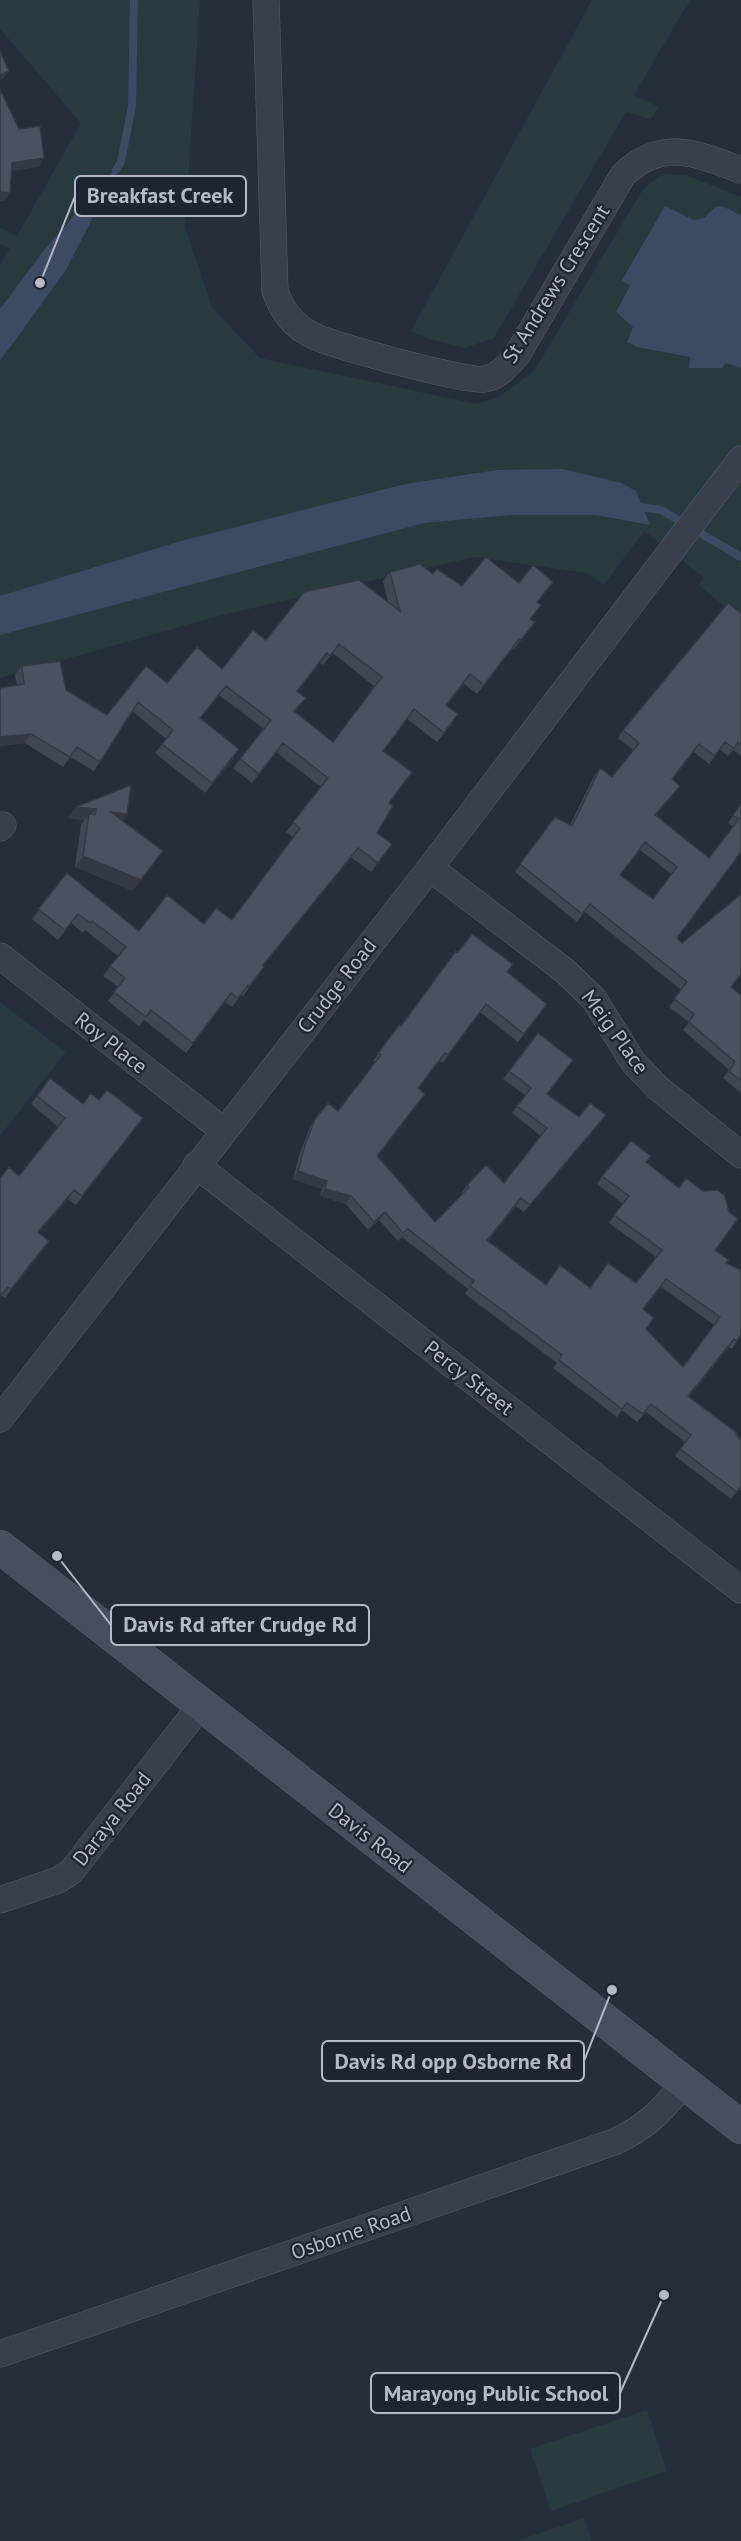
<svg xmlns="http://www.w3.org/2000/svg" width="741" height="2541" viewBox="0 0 741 2541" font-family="'PT Sans',sans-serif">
<rect width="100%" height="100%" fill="#262d3b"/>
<!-- green -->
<path fill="#283a3d" d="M0 0H200L185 227 212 307 260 358 477 404 498 397 534 371 643 189 662 174 686 175 741 197V619L698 585 704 578 644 531 604 585 586 573 475 557 214 617 0 678V265L10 249 0 244V228L17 236 81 123 0 29Z
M592 0H690L634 95 659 107 651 119 626 112 494 338 465 348 429 339 411 331Z
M0 1002 66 1052 0 1136Z
M647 2410 667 2471 551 2511 530 2449Z
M584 2518 592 2541H516Z"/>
<!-- water -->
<path fill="#3c4a63" d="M121 162 66 270 0 361V309L44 250Z
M665 206 694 220 704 218 715 207 722 206 741 215V368L726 363 722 368H689L690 357 637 347 627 342 633 327 616 312 630 286 622 280Z
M563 469 621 483 636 491 650 525 596 515H511L424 523 0 635V596L181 541 405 484 497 470Z"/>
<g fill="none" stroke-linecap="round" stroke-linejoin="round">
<!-- stream -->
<path stroke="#3c4a63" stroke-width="8" d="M116 170 121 162 132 106 134 0
M633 506 661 510 741 557"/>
<!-- street casing -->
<g stroke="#575d6a" stroke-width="27">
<path id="street" d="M266 0 275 291C282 311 293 326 312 335 330 345 469 383 485 379 499 377 508 365 517 355L623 175C662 138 695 153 741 170
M0 828 3 825
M430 868 565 971 594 999 633 1062 658 1088 741 1155
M0 956 223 1130
M196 1165 741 1590
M0 1419 430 868 741 459
M0 1900 58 1880 71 1872 201 1705
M0 2354 614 2142C647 2127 662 2111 684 2083"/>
</g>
<!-- secondary casing -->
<g stroke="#575d6a" stroke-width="34">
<path id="secondary" d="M0 1547 741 2127"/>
</g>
<!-- street -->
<use href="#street" stroke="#393f4c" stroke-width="26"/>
<!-- secondary -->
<use href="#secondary" stroke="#484e5e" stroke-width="33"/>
</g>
<!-- wall -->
<path fill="#404754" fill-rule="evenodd" d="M390 572 433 574 462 586 553 582 538 602 531 619 535 622 514 649 512 648 477 694 464 684 447 705 452 724 437 742 407 719 383 751 389 803 377 833 392 844 371 872 351 857 263 966 264 967 243 996 241 995 232 1007 225 1002 186 1053 144 1020 139 1026 108 1001 118 987 103 976 118 956 85 930 83 933 71 923 58 940 32 919 67 873 139 931 232 920 293 837 286 832 321 787 276 752 252 783 233 768 264 729 219 695 200 718 233 759 205 793 155 753 166 739 132 711 94 771 70 757 63 767 25 743 0 746V688L17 685 15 675 22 666 66 690 107 715 167 683 222 669 266 640 388 602 383 581ZM333 653 375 687 333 742 295 712 299 707 297 691 320 663 323 665Z
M741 613V756L733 750 728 756 720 750 709 764 694 752 672 780 680 786 656 815 709 858 734 827 728 823 741 804V852L677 938 731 987 741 995V1093L723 1078 729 1070 683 1030 689 1022 669 1007 681 990 585 912 577 922 515 872 555 817 570 825 594 776 600 768 612 777 633 750 618 738 623 730ZM640 850 671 874 653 899 620 875Z
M76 807 127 814 123 820 133 891 75 867 81 825 84 820 68 818Z
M458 952 507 973 547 1004 518 1042 480 1012 443 1063 440 1061 418 1088 425 1094 378 1156 435 1222 463 1194 462 1192 467 1185 504 1183 541 1136 512 1113 525 1095 503 1079 509 1071 548 1094 579 1117 600 1123 524 1212 516 1206 488 1241 546 1285 590 1288 636 1283 656 1257 609 1223 623 1204 597 1184 602 1176 646 1163 726 1263 737 1341 732 1349 729 1347 689 1397 741 1440V1491L739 1490 731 1499 675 1456 685 1442 646 1412 637 1422 622 1410 617 1417 553 1368 557 1363 465 1294 468 1289 402 1237 398 1241 379 1220 368 1230 346 1204 320 1196 322 1189 293 1179 300 1153 310 1127 315 1119 338 1111 375 1062 373 1061 400 1024 401 1026ZM661 1287 714 1325 683 1367 646 1329 643 1310Z
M50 1078 83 1104 99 1100 136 1127 76 1205 68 1199 39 1232 43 1250 5 1298 2 1296 19 1176 58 1127 31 1104Z"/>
<!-- shaded-wall -->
<path fill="#343945" d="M9 71 3 79 0 80V75Z
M44 158 39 167 6 172 12 163Z
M0 192 10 193 4 201H0Z
M327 653 320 663 290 700 297 691Z
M31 734 25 743 0 746V737Z
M239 749 233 759 205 793 212 783Z
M680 786 674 794 650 822 655 815Z
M76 807 96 809 88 820 89 814 84 820 68 818Z
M111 812 127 814 119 825Z
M358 848 351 857 256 975 263 965Z
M163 851 133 891 75 867 83 856Z
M606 1115 600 1123 524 1212 530 1205Z
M298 1171 327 1181 322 1189 293 1179Z
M325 1189 351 1196 346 1204 320 1196Z
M74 1190 68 1199 31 1241 38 1232Z
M521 1198 516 1206 481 1248 487 1240Z
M385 1212 379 1220 368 1230 374 1222Z
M49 1241 43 1250 5 1298 11 1289Z
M734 1339 729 1347 683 1404 688 1396Z"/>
<!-- building -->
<path fill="#4a5262" stroke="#343945" stroke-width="1.5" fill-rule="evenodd" d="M0 51 9 71 0 75Z
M0 89 19 129 40 126 44 158 12 163 10 193 0 192Z
M486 557 519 583 533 565 553 582 537 602 541 605 530 619 535 622 521 640 519 639 484 685 470 674 446 705 458 714 444 733 414 709 383 751 412 772 389 803 393 806 377 833 392 844 378 863 358 848 263 965 264 967 249 987 248 985 238 998 231 993 193 1043 151 1010 146 1017 114 992 125 978 110 966 126 947 92 921 90 923 78 914 65 930 38 909 67 873 139 931 167 895 204 924 216 908 232 920 300 828 293 822 328 778 283 743 259 774 240 759 271 720 226 686 200 718 239 749 212 783 162 744 173 730 138 702 100 762 77 747 70 757 31 734 0 737V688L24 684 22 666 60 661 66 690 107 715 146 666 167 683 197 647 222 669 253 630 266 640 304 592 359 580 400 611 390 572 420 564 433 574 437 569 462 586ZM339 644 382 677 333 742 294 711 306 698 297 691 327 653 330 656Z
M728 603 741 613V745L738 742 734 748 725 742 715 756 699 744 672 779 680 786 655 815 709 858 739 819 733 815 741 804V852L677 938 682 943 741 894V974L731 987 741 995V1081L729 1071 735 1062 689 1022 694 1014 674 999 687 982 590 904 582 914 520 864 555 817 572 826 600 768 612 777 639 743 623 730ZM645 842 677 867 653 899 620 875Z
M131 785 127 814 111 812 163 851 141 880 83 856 89 814 95 815 96 809 76 807Z
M472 934 513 964 507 972 547 1004 524 1034 486 1004 448 1055 445 1053 418 1088 425 1094 377 1156 435 1222 469 1187 467 1185 486 1165 504 1183 547 1128 517 1106 531 1088 509 1071 538 1033 573 1060 547 1094 579 1117 590 1103 606 1115 530 1205 521 1198 487 1240 546 1285 560 1265 590 1288 608 1263 636 1283 662 1250 614 1215 629 1196 602 1176 631 1141 651 1156 646 1162 679 1188 686 1178 703 1191 718 1190 725 1196 729 1212 738 1219 715 1250 729 1260 726 1263 741 1270V1334L737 1341 734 1339 688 1396 737 1433 736 1435 741 1440V1486L737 1492 680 1449 691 1435 651 1404 643 1414 627 1403 622 1409 559 1360 562 1355 470 1286 474 1281 408 1229 403 1233 385 1212 374 1222 351 1196 325 1189 327 1181 298 1171 305 1145 315 1119 328 1103 338 1111 381 1055 378 1053 400 1024 401 1026 456 951 458 952ZM666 1279 720 1317 683 1367 646 1329 654 1318 643 1309Z
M50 1078 83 1104 91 1093 99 1100 107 1090 143 1118 82 1196 74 1190 38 1232 49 1241 11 1289 8 1287 0 1296V1178L9 1167 19 1176 65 1118 37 1096Z"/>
<g text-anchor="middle" stroke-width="4.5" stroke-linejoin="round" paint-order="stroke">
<!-- street labels -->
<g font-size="21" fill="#b5bac7" stroke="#1e2431">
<text transform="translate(556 284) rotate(-58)" y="7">St Andrews Crescent</text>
<text transform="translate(337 986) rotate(-52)" y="7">Crudge Road</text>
<text transform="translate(615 1032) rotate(54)" y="7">Meig Place</text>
<text transform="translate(111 1043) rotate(38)" y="7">Roy Place</text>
<text transform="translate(469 1378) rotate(38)" y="7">Percy Street</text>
<text transform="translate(112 1819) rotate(-52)" y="7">Daraya Road</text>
<text transform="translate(370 1838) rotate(38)" y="7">Davis Road</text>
<text transform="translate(351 2233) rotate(-19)" y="7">Osborne Road</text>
</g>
</g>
<!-- callouts -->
<path fill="none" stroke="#b5bac7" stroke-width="2" d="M40 283L75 196M57 1556L111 1625M612 1990L584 2061M664 2295L620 2393"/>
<g fill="#b5bac7" stroke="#1e2431" stroke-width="2">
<circle cx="40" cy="283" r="6"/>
<circle cx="57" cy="1556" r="6"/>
<circle cx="612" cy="1990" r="6"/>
<circle cx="664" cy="2295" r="6"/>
</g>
<g fill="#1e2431" stroke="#b5bac7" stroke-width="2">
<rect x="75" y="176" width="171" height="40" rx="6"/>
<rect x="111" y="1605" width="258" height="40" rx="6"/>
<rect x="322" y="2041" width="262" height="40" rx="6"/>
<rect x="371" y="2373" width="249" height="40" rx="6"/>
</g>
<g font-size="22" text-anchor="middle" font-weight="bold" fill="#b5bac7">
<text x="160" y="203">Breakfast Creek</text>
<text x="240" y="1632">Davis Rd after Crudge Rd</text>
<text x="453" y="2069">Davis Rd opp Osborne Rd</text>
<text x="496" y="2401">Marayong Public School</text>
</g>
</svg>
